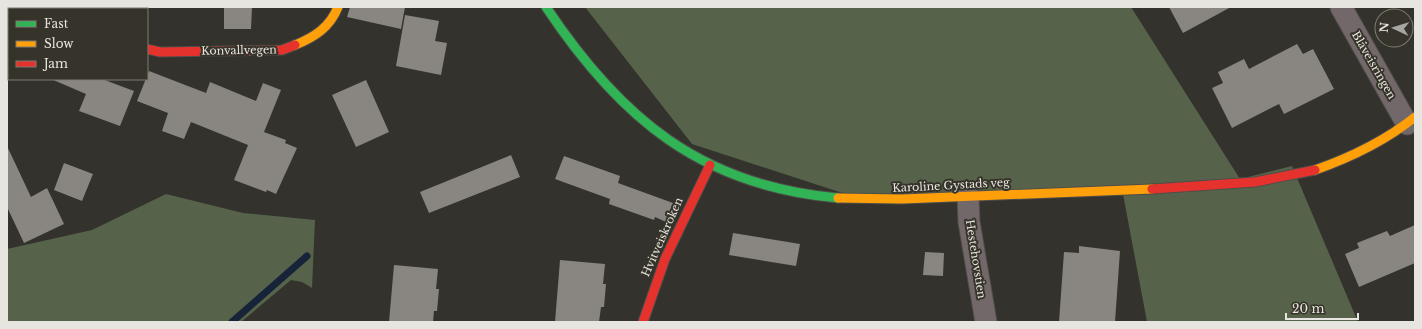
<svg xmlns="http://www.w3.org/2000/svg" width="1422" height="329" viewBox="0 0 1422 329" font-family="'Libre Baskerville',serif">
<rect width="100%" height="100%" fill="#33322d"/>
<!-- forest -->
<path fill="#56634a" d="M585 7H1131L1240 179 1292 166 1358 322H1147L1123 194 870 202 692 144Z
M166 194 243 213 315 220 312 288 302 282 291 280 241 322H7V249L92 230Z"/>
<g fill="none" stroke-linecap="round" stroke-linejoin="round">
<!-- stream -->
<path stroke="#172338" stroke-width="7" d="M232 322 307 256"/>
</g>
<!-- building -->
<path fill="#898682" d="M224 7H252L251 29H224Z
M350 7H405L401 29 347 17Z
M1169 7H1231L1183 33Z
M405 15 439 21 435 41 447 43 441 75 396 66Z
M1297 44 1303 54 1313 49 1334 89 1284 114 1279 104 1232 128 1212 88 1223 83 1218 72 1244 59 1249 69Z
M149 71 206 93 210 82 256 101 263 83 281 90 264 132 286 140 285 143 297 148 276 194 267 190 266 192 234 180 248 145 191 122 184 139 162 131 168 113 137 101Z
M51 79H102L134 91 120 126 79 111 86 94Z
M366 80 389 132 356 147 332 95Z
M7 146 31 197 47 188 64 224 24 243 7 207Z
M511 155 520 177 429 213 420 192Z
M564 156 620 176 618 183 673 203 666 222 655 217 654 220 609 204 610 199 555 179Z
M64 163 93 174 82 201 54 190Z
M1415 225V263L1359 287 1345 254 1359 248 1357 243 1387 231 1390 236Z
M733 233 800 244 796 266 729 255Z
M1079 246 1120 251 1115 322H1059L1064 252 1079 253Z
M925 252 944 253 943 276 923 275Z
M560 260 605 264 603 284H606L604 307H601L599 322H555Z
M394 265 438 269 436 289H439L437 311H434L433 322H389Z"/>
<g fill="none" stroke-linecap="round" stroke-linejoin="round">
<!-- street casing -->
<g stroke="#4f4e4a" stroke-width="23">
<path id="street" d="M96 7V9
M1341 7 1407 124
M968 196 969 222 986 322"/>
</g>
<!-- fast casing -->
<g stroke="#4f4e4a" stroke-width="11">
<path id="fast" d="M546 7C620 118 701 186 838 198"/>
</g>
<!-- slow casing -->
<g stroke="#4f4e4a" stroke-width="11">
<path id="slow" d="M295 45C315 37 330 27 338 7
M1315 170C1352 157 1385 141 1415 117
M838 198 902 199 1152 189"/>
</g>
<!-- jam casing -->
<g stroke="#4f4e4a" stroke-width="11">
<path id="jam" d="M147 49 160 52 282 50 295 45
M1152 189 1255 182 1315 170
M643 322 665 259 710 165"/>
</g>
<!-- street -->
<use href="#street" stroke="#736869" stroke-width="21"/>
<!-- fast -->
<use href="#fast" stroke="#30b455" stroke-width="9"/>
<!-- slow -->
<use href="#slow" stroke="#ff9f0a" stroke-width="9"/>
<!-- jam -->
<use href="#jam" stroke="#e5322d" stroke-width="9"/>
</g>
<g text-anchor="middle" stroke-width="4" stroke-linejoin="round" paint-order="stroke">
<!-- street labels -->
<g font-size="11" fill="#e7e5df" stroke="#36342a">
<text transform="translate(239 50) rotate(-1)" y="4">Konvallvegen</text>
<text transform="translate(1374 65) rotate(60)" y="4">Blåveisringen</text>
<text transform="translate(951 185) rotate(-3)" y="4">Karoline Gystads veg</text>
<text transform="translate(662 237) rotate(-66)" y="4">Hvitveiskroken</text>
<text transform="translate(976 259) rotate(81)" y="4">Hestehovstien</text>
</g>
</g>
<!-- border -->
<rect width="1422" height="329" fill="none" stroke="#e7e5df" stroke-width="16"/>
<!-- legend -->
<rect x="8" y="8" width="140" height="72" fill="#36342a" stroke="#7d7b72"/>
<rect x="16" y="21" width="20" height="6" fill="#30b455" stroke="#7d7b72"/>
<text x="44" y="28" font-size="12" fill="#e7e5df">Fast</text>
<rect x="16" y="41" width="20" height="6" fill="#ff9f0a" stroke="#7d7b72"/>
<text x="44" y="48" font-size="12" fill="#e7e5df">Slow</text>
<rect x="16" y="61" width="20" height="6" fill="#e5322d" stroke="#7d7b72"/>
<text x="44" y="68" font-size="12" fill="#e7e5df">Jam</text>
<!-- north arrow -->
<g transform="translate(1394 28) rotate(274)"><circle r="19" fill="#36342a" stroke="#7d7b72"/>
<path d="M0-3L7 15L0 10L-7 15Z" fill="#a8a6a1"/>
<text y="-6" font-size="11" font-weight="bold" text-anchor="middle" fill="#e7e5df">N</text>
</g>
<!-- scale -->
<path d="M1286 313v6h72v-6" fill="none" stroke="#e7e5df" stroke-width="2"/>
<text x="1292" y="313" font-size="12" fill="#e7e5df" stroke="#36342a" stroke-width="3" paint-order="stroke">20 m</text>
</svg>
